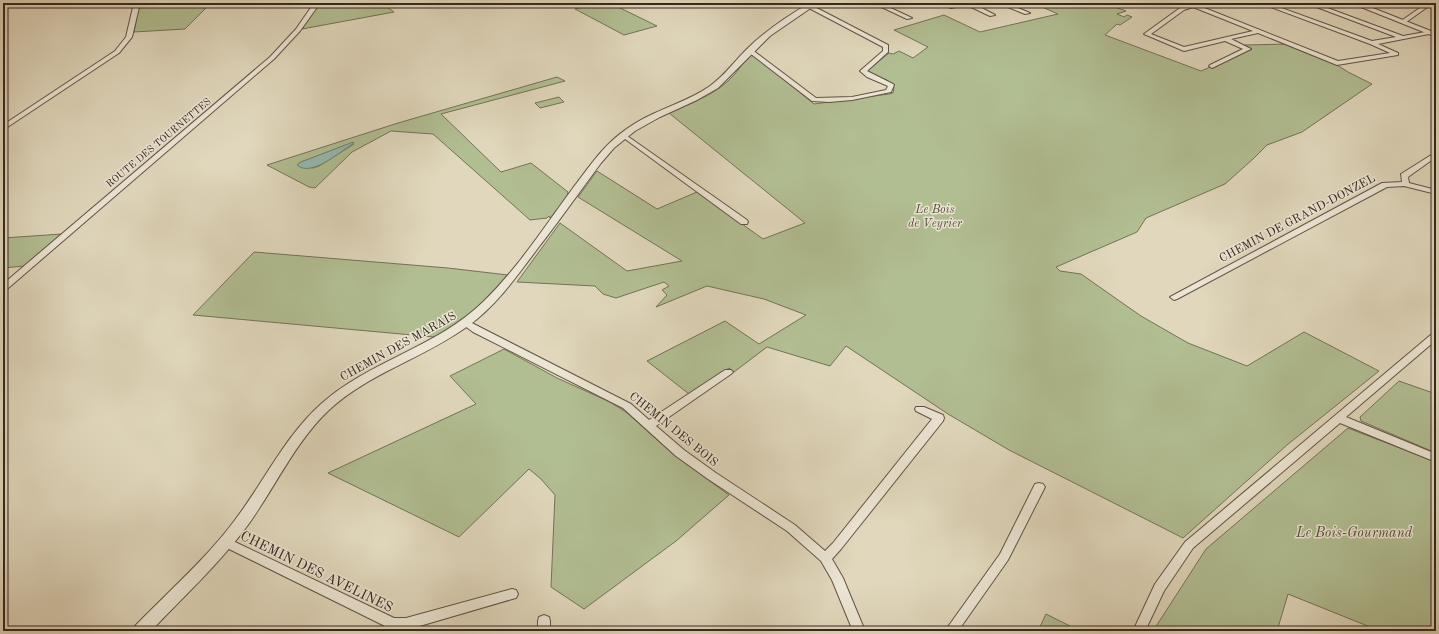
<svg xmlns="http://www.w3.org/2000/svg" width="1439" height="634" viewBox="0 0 1439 634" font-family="'Old Standard TT',serif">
<rect width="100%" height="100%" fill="#e0d7bc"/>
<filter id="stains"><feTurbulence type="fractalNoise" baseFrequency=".005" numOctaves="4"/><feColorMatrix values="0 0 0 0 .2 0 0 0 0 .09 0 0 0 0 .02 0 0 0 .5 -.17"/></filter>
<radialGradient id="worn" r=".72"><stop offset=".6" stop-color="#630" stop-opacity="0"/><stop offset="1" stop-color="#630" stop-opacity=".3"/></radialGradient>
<!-- green -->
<path fill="#b1be92" stroke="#747258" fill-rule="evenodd" d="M211 3 185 29 134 32 139 7Z
M319 3H381L394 12 302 29Z
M601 3H610L657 26 624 35 575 9Z
M1033 3H1104L1126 11 1117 14 1124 17 1127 15 1132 17 1120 25 1117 24 1105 35 1201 71 1252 49 1244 45 1289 44 1334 63 1348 72 1372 84 1302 132 1267 145 1253 159 1225 184 1146 218 1137 232 1056 267 1060 271 1081 274 1141 316 1188 343 1247 366 1304 332 1379 371 1287 445 1183 538 1009 450 948 414 846 346 830 366 767 347 734 372 729 368 689 394 647 361 725 321 759 344 806 315 764 299 707 286 656 307 667 295 662 290 669 286 664 282 616 298 603 294 595 286 517 282 560 223 627 271 682 261 578 197 597 171 657 209 697 192 763 239 805 223 669 113C689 104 712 96 728 81 737 73 743 63 750 54L756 57 814 104 889 94 893 93 894 87 887 80 869 73 867 71 889 53 893 54 899 51 913 58 928 47 894 30 944 15 980 32 1058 14Z
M557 77 565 81 441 114 501 172 531 163 568 192 567 197 550 218 549 216 547 218 530 220 433 134 391 131 352 152 315 188 309 187 267 165 398 123ZM353 143 354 144 319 166 313 168 297 165 301 162Z
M559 97 564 102 540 108 535 103Z
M62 234 25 266 3 268V238Z
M254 252 448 268 508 275C487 301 465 322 434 337L193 315Z
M504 349 557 378 610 402 626 412 674 455 729 495 676 541 584 609 551 587 555 495 541 479 529 469 459 537 328 473 476 404 450 376Z
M1399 381 1436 394V453L1361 421 1360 417Z
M1348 428 1436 462V631H1380L1288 594 1277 631H1153L1206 549Z
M1046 614 1080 631H1038Z"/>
<!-- water -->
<path fill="#94baaf" stroke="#6f7f75" d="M353 142 354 143C341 151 311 178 297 165L301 162Z"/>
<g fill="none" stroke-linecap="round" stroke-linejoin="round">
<!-- minor casing -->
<g stroke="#625346" stroke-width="2">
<path id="minor" d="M134 3H140L132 37 119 53 3 130V125L115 51 126 37Z
M314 3H320L300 31 274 59 6 290 3 291V284L270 57 296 29Z
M873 3H880L912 18 907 19Z
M940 3H947L956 7 951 8Z
M972 3H982L976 5 995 15 990 16 971 7Z
M998 3H1006L1030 13 1025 14Z
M1104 3H1112L1113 4 1110 6Z
M1193 3H1201L1197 5 1338 61 1390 53 1370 44 1260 3H1268L1372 41 1396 37 1306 3H1314L1403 36 1431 31 1434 33 1378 44 1398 53V55L1337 65 1258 33 1231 39 1251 49 1212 68 1209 66 1210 65 1243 49 1225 41 1184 51 1144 34 1180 8ZM1193 7 1253 31 1184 47 1151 34 1184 10Z
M1427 3H1433L1405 23H1401V21Z
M809 4 888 45V52L867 71 893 84 894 85 891 92 852 100 829 102 812 101 747 51V49H751L816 98 852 97 886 90 888 86 867 77 860 71 883 51V47L807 7 806 6Z
M623 133 747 220 748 222 747 224H741L621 136V134Z
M1436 152V157L1408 177 1409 183 1436 190V194L1404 186 1387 187 1177 299 1174 300 1170 297 1382 183 1402 182 1401 174Z
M466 320 631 404 649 420 725 370H731L733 372 731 374 656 426 684 450 716 473 795 525 825 551 833 543 932 419 916 411 915 409 916 407H924L943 415 944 418 943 421 841 549 832 559 843 578 865 631H853L832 580 821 561 787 531 708 479 676 456 623 408 473 332 461 323Z
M1436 332V340L1346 417 1436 454V462L1340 423 1193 548 1164 591 1145 631H1133L1155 584 1185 542 1433 333Z
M1039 483 1043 484 1045 487 1008 560 958 631H945L1000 554 1035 484Z
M225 539 235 542 394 618H406L512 589 516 590 518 594 516 598 512 599 406 630H393L229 549 221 547 219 544 221 541Z
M544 615 549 617 550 621V631H538V621L539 617Z"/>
</g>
<!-- tertiary casing -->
<g stroke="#625346" stroke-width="2">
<path id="tertiary" d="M810 3H818L770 36 718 88 697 100 660 117 635 131 614 148 601 163C580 191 560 220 538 248 517 276 496 306 468 326 424 358 369 373 329 410 294 443 274 490 245 529 217 566 183 597 151 631H133L135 626C169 591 206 559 235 520 264 482 285 436 321 404 369 361 437 347 483 302 518 268 545 226 573 188 583 175 592 162 602 151 617 134 635 122 655 113 674 104 693 98 710 86 724 76 734 62 746 50 765 31 787 16 810 3Z
M1351 3H1360L1436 33V37Z"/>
</g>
<!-- minor -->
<use href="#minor" fill="#ebe5d3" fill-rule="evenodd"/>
<!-- tertiary -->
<use href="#tertiary" fill="#ebe5d3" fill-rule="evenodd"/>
</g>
<g text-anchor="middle" stroke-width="3" stroke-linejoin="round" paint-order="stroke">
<!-- far-street labels -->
<g font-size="10" fill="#38271e" stroke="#ebe5d3">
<text transform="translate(158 142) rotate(-40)" y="4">ROUTE DES TOURNETTES</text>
</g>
<!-- park labels -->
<g font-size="12" font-style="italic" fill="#564d3b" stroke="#ebe5d3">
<text x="935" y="213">Le Bois<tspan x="935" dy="14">de Veyrier</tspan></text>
</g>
<!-- street labels -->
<g font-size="12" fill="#38271e" stroke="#ebe5d3">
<text transform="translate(1297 218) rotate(-28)" y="4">CHEMIN DE GRAND-DONZEL</text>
<text transform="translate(398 346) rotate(-29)" y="4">CHEMIN DES MARAIS</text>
<text transform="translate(674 429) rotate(39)" y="4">CHEMIN DES BOIS</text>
</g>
<!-- near-park labels -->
<g font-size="14" font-style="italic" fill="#564d3b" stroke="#ebe5d3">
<text x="1354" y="537">Le Bois-Gourmand</text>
</g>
<!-- near-street labels -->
<g font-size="14" fill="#38271e" stroke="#ebe5d3">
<text transform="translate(317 571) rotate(26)" y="5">CHEMIN DES AVELINES</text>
</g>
</g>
<!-- margin -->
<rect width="1439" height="634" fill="none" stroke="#e0d7bc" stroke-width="16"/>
<rect x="4" y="4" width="1431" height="626" fill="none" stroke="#38271e" stroke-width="2"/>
<rect x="8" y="8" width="1423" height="618" fill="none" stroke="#38271e"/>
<rect width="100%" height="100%" filter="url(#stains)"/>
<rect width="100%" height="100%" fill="url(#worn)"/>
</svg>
